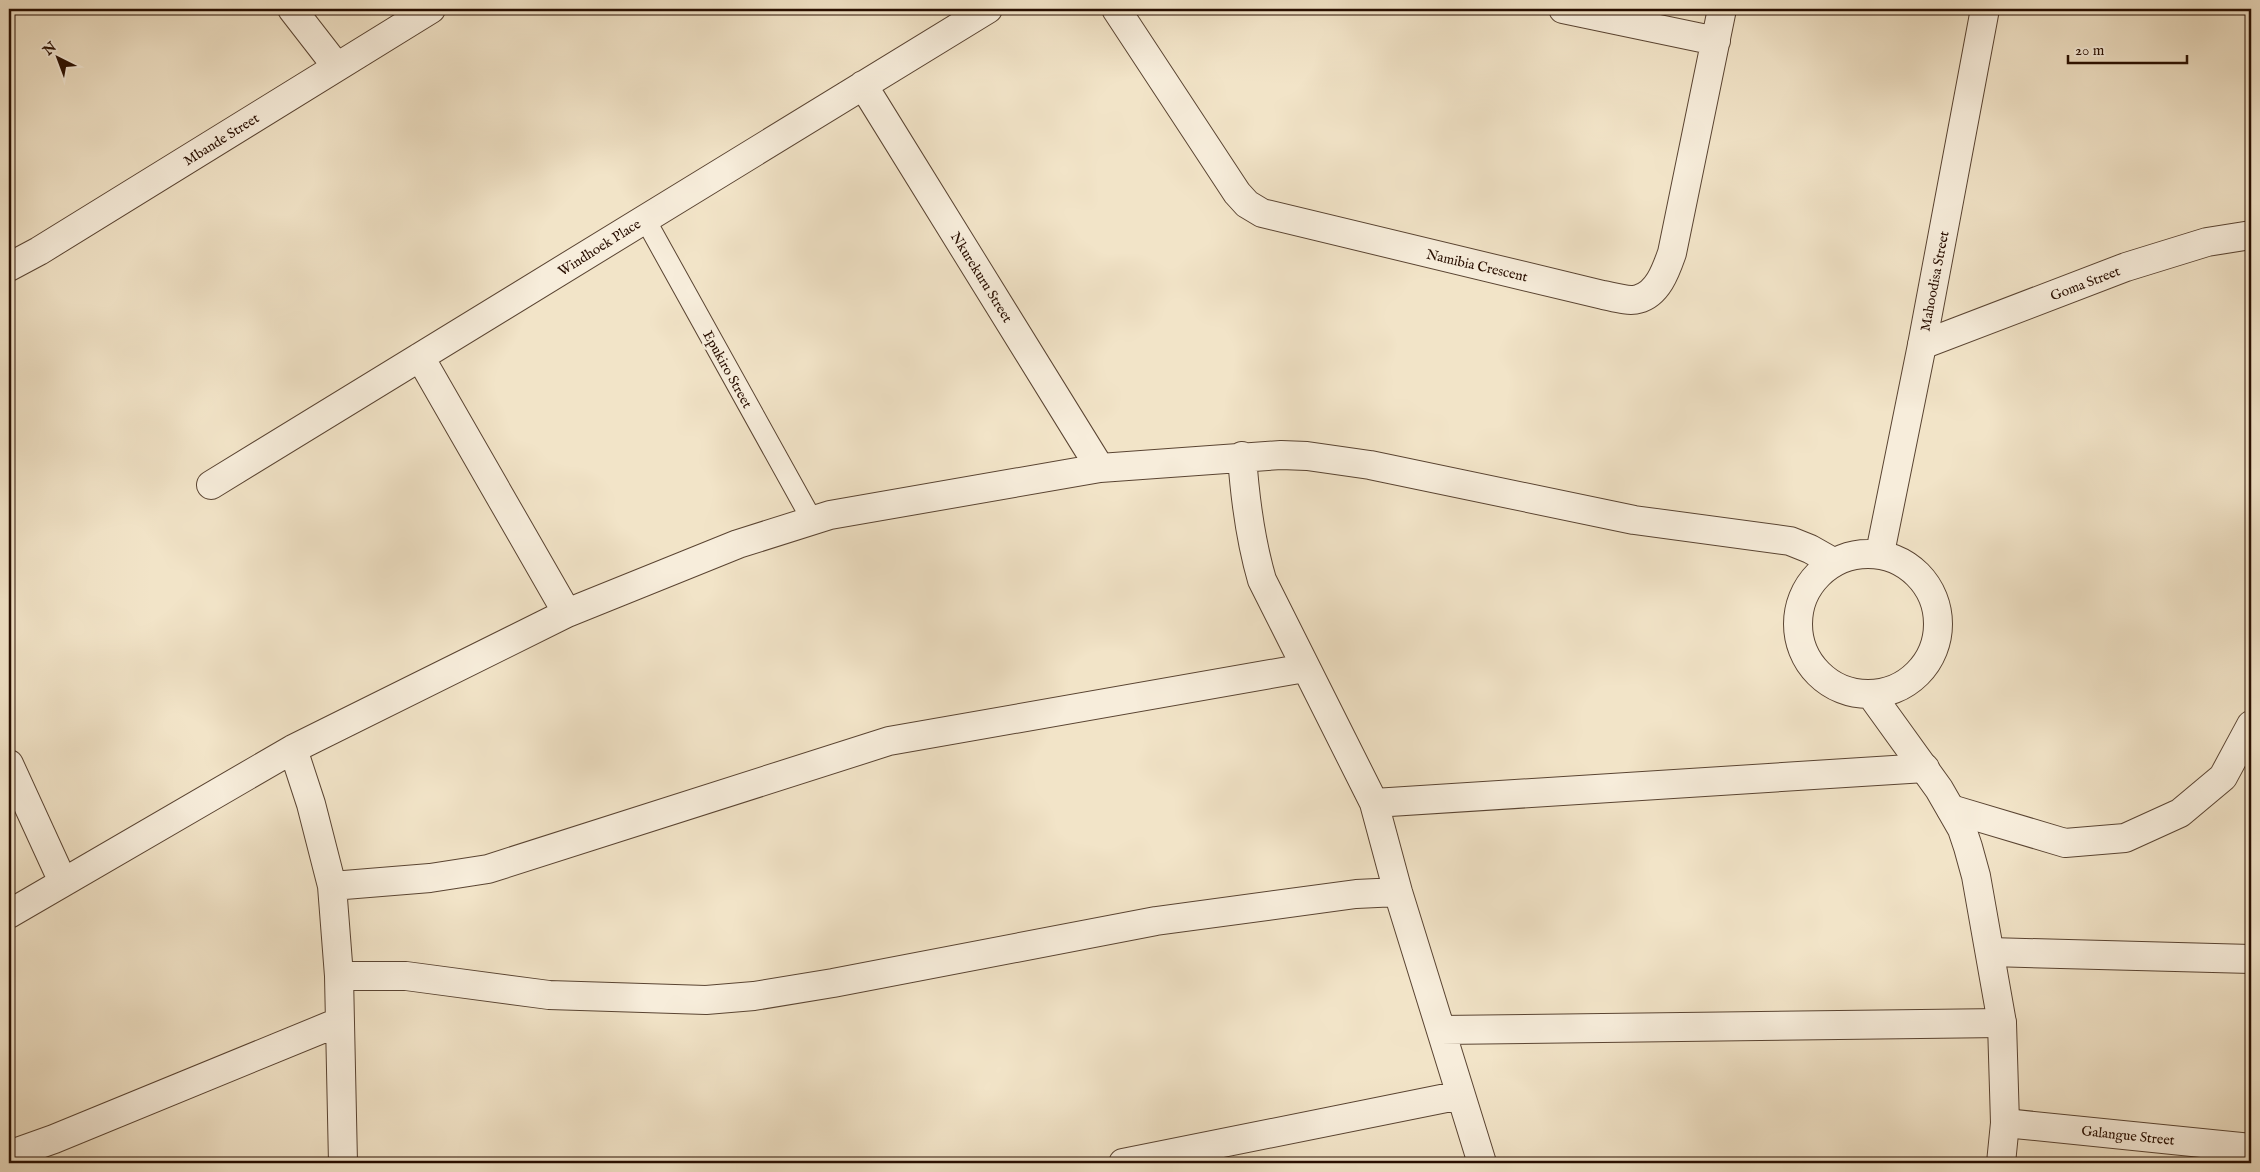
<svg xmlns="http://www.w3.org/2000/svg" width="2260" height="1172" viewBox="0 0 2260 1172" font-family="'IM FELL English',serif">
<rect width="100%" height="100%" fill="#f2e4c8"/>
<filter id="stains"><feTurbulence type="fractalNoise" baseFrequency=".004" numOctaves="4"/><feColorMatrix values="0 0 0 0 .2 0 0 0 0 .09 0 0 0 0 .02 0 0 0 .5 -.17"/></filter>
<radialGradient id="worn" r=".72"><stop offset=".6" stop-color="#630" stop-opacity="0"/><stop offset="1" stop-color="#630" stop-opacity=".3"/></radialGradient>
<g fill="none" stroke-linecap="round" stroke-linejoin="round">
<!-- service casing -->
<g stroke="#5a4432" stroke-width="22">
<path id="service" d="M645 219 812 520"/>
</g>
<!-- minor casing -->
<g stroke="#5a4432" stroke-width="30">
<path id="minor" d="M292 9 337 67
M1116 9 1237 193 1247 204 1262 213 1603 295C1613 297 1629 302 1638 299 1658 294 1666 270 1672 253L1722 9
M1563 9 1716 41
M863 85 1100 468
M9 267 39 251 431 9
M1922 345 2126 267 2207 242 2251 235
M420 357 567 613
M1242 456C1245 499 1250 539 1262 580L1374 803 1398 892 1482 1163
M211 485 988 9
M293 749 311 804 332 886 339 976 343 1163
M9 764 63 882
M1374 803 1925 768
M1951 809 2065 843 2125 838 2180 813 2223 777 2251 725
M332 886 430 878 488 869 889 741 1305 668
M9 914 293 749 567 613 738 544 830 515 1100 468 1281 455 1307 456 1370 465 1634 520 1790 541 1810 549 1833 562
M1990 952 2251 959
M339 976H406L549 995 706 1000 754 996 833 983 1156 921 1356 894 1398 892
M1441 1030 2002 1023
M2005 1123 2251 1148
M9 1155 54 1139 339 1022
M1123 1163 1461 1095"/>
</g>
<!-- tertiary casing -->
<g stroke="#5a4432" stroke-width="30">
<path id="tertiary" d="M1880 553 1922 345 1985 9
M1798 624a70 70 0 1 1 140 0a70 70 0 1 1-140 0Z
M1872 696 1939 789 1962 829 1968 847 1976 876 2002 1023 2005 1123 2001 1163"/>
</g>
<!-- service -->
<use href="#service" stroke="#f7eddb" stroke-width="20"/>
<!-- minor -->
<use href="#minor" stroke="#f7eddb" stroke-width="28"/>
<!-- tertiary -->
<use href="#tertiary" stroke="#f7eddb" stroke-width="28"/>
</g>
<g text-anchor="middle" stroke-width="4.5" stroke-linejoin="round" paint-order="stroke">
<!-- street labels -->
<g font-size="14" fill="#280e00" stroke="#f7eddb">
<text transform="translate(221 139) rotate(-32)" y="5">Mbande Street</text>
<text transform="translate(599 247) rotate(-32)" y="5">Windhoek Place</text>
<text transform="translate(1477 265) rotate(13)" y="5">Namibia Crescent</text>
<text transform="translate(982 277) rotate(58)" y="5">Nkurekuru Street</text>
<text transform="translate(1934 281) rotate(-79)" y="5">Mahoodisa Street</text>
<text transform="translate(2085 283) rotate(-21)" y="5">Goma Street</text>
<text transform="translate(728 369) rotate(61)" y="5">Epukiro Street</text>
<text transform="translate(2128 1135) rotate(6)" y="5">Galangue Street</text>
</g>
</g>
<!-- margin -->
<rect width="2260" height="1172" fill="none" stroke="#f2e4c8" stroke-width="30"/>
<rect x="10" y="10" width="2240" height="1152" fill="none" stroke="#280e00" stroke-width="2.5"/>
<rect x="15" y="15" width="2230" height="1142" fill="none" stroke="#280e00"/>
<!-- north arrow -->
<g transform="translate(58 58) rotate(318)" stroke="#f7eddb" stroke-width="4" paint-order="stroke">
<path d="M0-4L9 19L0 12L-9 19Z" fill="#280e00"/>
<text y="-8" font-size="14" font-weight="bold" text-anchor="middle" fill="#280e00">N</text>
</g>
<!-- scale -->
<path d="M2068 55v8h119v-8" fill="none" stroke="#280e00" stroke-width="2.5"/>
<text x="2075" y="55" font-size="15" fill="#280e00" stroke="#f7eddb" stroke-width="4" paint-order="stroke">20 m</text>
<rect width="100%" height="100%" filter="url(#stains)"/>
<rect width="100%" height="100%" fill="url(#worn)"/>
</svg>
